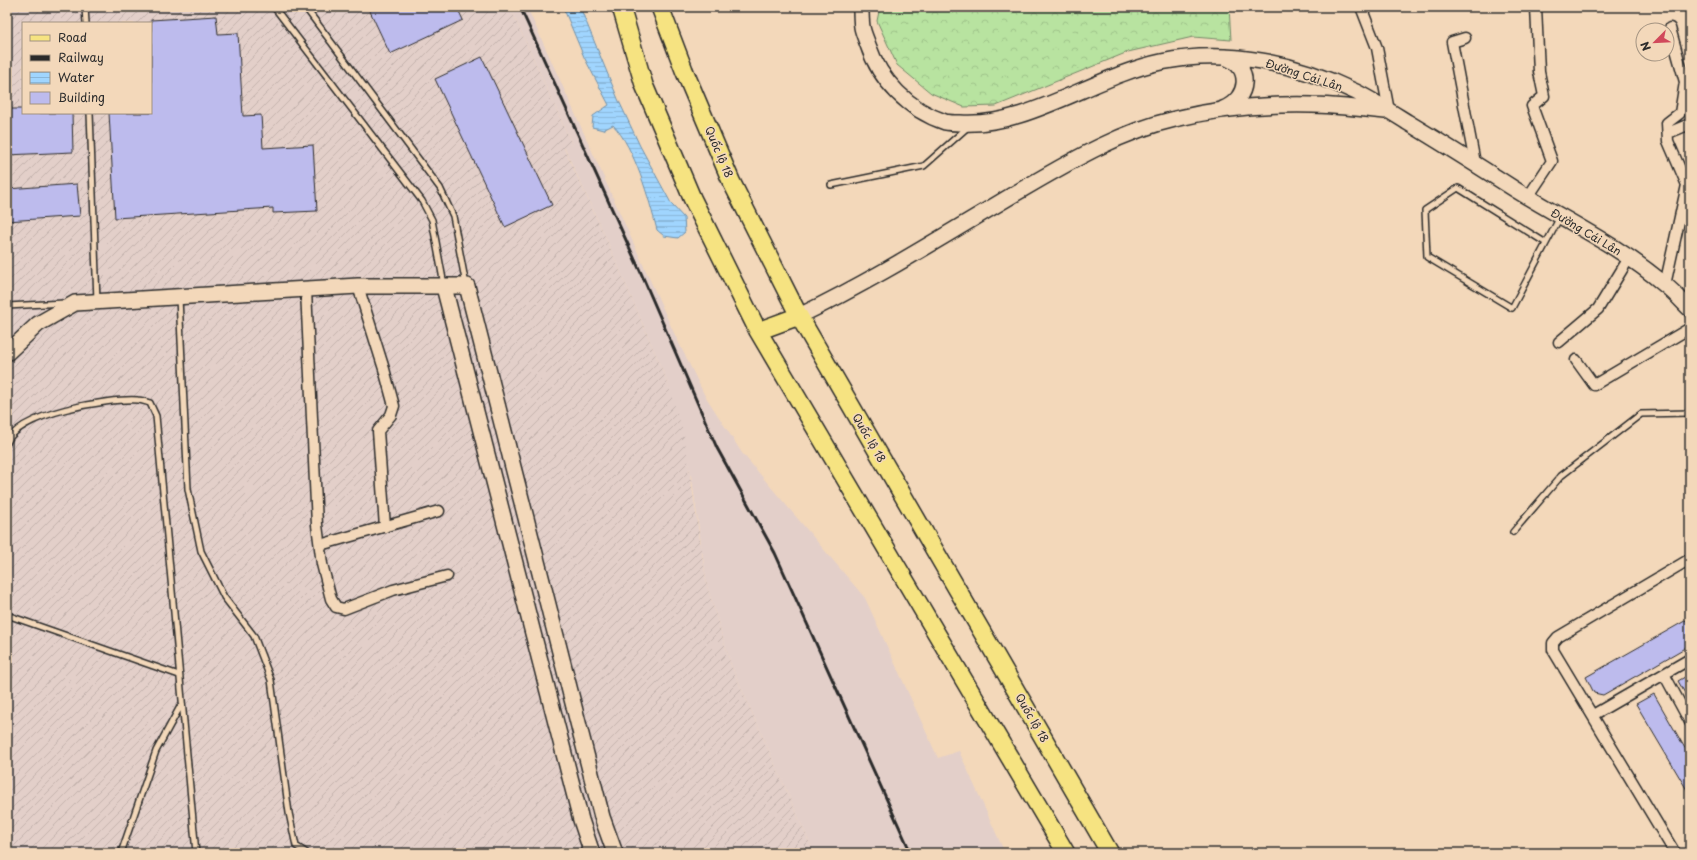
<svg xmlns="http://www.w3.org/2000/svg" width="1697" height="860" viewBox="0 0 1697 860" font-family="'Playpen Sans',sans-serif">
<defs>
<pattern id="industrial-furrows" width="10" height="10" patternUnits="userSpaceOnUse"><rect width="10" height="10" fill="#e3cfc9"/><path d="M-1 1l2-2M0 10L10 0M9 11l2-2" fill="none" stroke="#c3b2ad"/></pattern>
<pattern id="forest-crowns" width="20" height="18" patternUnits="userSpaceOnUse"><rect width="20" height="18" fill="#b8e3a0"/><path d="M2 6a3 3 0 1 1 6 0M12 15a3 3 0 1 1 6 0" fill="none" stroke="#9ec38a"/></pattern>
<pattern id="water-rules" width="6" height="5" patternUnits="userSpaceOnUse"><rect width="6" height="5" fill="#a0d5fe"/><path d="M0 2.5h6" fill="none" stroke="#8ab7da"/></pattern>
</defs>
<rect width="100%" height="100%" fill="#f3d8ba"/>
<filter id="ink" filterUnits="userSpaceOnUse"><feTurbulence type="fractalNoise" baseFrequency=".025" numOctaves="2"/><feDisplacementMap in="SourceGraphic" scale="8" xChannelSelector="R" yChannelSelector="G"/><feConvolveMatrix kernelMatrix="1 2 1 2 8 2 1 2 1" color-interpolation-filters="sRGB"/></filter>
<g filter="url(#ink)">
<!-- built -->
<path fill="#e3cfc9" d="M510 7H527L674 333 704 394 742 453 865 598 938 758 959 751 1005 853H814L731 665 707 586 692 480 667 381 605 236 564 147 572 144Z"/>
<!-- industrial -->
<path fill="url(#industrial-furrows)" fill-rule="evenodd" d="M7 7H510L572 144 564 148 605 236 667 381 684 434 707 586 731 665 814 853H7ZM23 23H151V113H23Z"/>
<!-- forest -->
<path fill="url(#forest-crowns)" stroke="#728766" d="M880 7H1229L1231 40 1193 37 1128 52 996 106 964 107 931 93 897 65 877 21Z"/>
<!-- water -->
<path fill="url(#water-rules)" stroke="#7191aa" d="M563 7H580L618 99 640 146 672 205 684 218 685 232 678 238 664 236 657 230C649 199 635 148 613 125L603 130 592 127 593 116 609 105 584 57Z"/>
<!-- building -->
<path fill="#bdbbed" stroke="#2b2b2b" d="M368 7H457L463 20 390 54Z
M216 16 218 34 238 33 243 116 261 115 263 148 313 145 317 211 273 213V208L115 218 109 113H151V20Z
M482 57 552 205 505 227 435 79Z
M7 109H23V113H72L73 152 7 155Z
M77 184 80 216 7 221V189Z
M1690 618V645L1603 695 1594 693 1586 677Z
M1690 674V702L1678 681Z
M1654 694 1690 757V795L1636 704Z"/>
<g fill="none" stroke-linecap="round" stroke-linejoin="round">
<!-- lane casing -->
<g stroke="#2b2b2b" stroke-width="8">
<path id="lane" d="M85 7 86 23
M274 7 422 201 432 220 444 285
M305 7 440 188 453 216 466 285
M90 113 97 301
M831 185 924 166 969 126
M1546 243 1458 188 1425 210 1427 257 1512 308 1560 217
M179 298 188 489 201 551 224 597 254 636 271 680 289 813 296 846 307 853
M7 306 64 303
M7 443C18 413 108 398 138 400 142 400 146 402 150 403L156 416 196 853
M1513 532 1561 476 1641 414 1690 413
M7 615 179 675
M121 853 156 751 181 705"/>
</g>
<!-- street casing -->
<g stroke="#2b2b2b" stroke-width="13">
<path id="street" d="M1361 7 1377 48 1389 111
M1465 38 1452 42 1475 163
M1668 133 1690 124
M1528 197 1552 161 1532 106 1544 96 1539 72 1536 7
M1665 285 1687 185 1668 141 1667 123 1680 113 1685 82 1670 28
M358 286 384 369 394 406 391 415 378 431 385 527
M306 290 317 525 322 564 331 599 336 607 344 609 393 590 447 576
M1559 342 1598 309 1629 258
M1576 360 1594 385 1690 328
M320 545 439 511
M1664 674 1690 722
M1593 715 1690 659
M1675 853 1553 650V643L1558 637 1690 559"/>
</g>
<!-- secondary casing -->
<g stroke="#2b2b2b" stroke-width="18">
<path id="secondary" d="M861 7C861 13 861 20 862 27 863 33 866 39 868 45 880 81 909 110 945 122 950 123 955 123 960 123 1027 128 1094 76 1161 62 1227 48 1296 63 1356 92 1374 101 1391 112 1407 122 1444 144 1480 167 1516 190 1566 221 1620 246 1665 285 1674 292 1682 301 1690 309
M1223 109C1249 99 1253 66 1224 57
M444 287 581 820 592 853
M799 316C874 280 945 235 1016 193 1066 164 1118 132 1175 119 1219 108 1267 104 1312 105 1336 105 1361 109 1385 111
M7 353 38 324 75 303 358 286H467L602 817 615 853"/>
</g>
<!-- primary casing -->
<g stroke="#2b2b2b" stroke-width="20">
<path id="primary" d="M621 7 644 85 692 198 758 331 1066 853
M660 7 684 70 731 181 799 316 1110 853
M758 331 799 316"/>
</g>
<!-- lane -->
<use href="#lane" stroke="#f3d8ba" stroke-width="5"/>
<!-- street -->
<use href="#street" stroke="#f3d8ba" stroke-width="10"/>
<!-- secondary -->
<use href="#secondary" stroke="#f3d8ba" stroke-width="15"/>
<!-- primary -->
<use href="#primary" stroke="#f6e381" stroke-width="17"/>
<!-- rail -->
<path stroke="#2b2b2b" stroke-width="3" d="M520 7 641 273 717 448 775 553 911 853"/>
</g>
</g>
<g text-anchor="middle" stroke-width="3" stroke-linejoin="round" paint-order="stroke">
<!-- street labels -->
<g font-size="11" fill="#2b2b2b" stroke="#f3d8ba">
<text transform="translate(1304 75) rotate(18)" y="4">Đường Cái Lân</text>
<text transform="translate(719 152) rotate(67)" y="4">Quốc lộ 18</text>
<text transform="translate(1586 232) rotate(31)" y="4">Đường Cái Lân</text>
<text transform="translate(869 438) rotate(60)" y="4">Quốc lộ 18</text>
<text transform="translate(1032 718) rotate(60)" y="4">Quốc lộ 18</text>
</g>
</g>
<!-- margin -->
<rect width="1697" height="860" fill="none" stroke="#f3d8ba" stroke-width="24"/>
<rect x="12" y="12" width="1673" height="836" fill="none" stroke="#2b2b2b" stroke-width="1.5" filter="url(#ink)"/>
<!-- legend -->
<rect x="22" y="22" width="130" height="92" fill="#f3d8ba" stroke="#a39381"/>
<rect x="30" y="35" width="20" height="6" fill="#f6e381" stroke="#a39381"/>
<text x="58" y="42" font-size="12" fill="#2b2b2b">Road</text>
<rect x="30" y="55" width="20" height="6" fill="#2b2b2b" stroke="#a39381"/>
<text x="58" y="62" font-size="12" fill="#2b2b2b">Railway</text>
<rect x="30" y="72" width="20" height="12" fill="url(#water-rules)" stroke="#a39381"/>
<text x="58" y="82" font-size="12" fill="#2b2b2b">Water</text>
<rect x="30" y="92" width="20" height="12" fill="#bdbbed" stroke="#a39381"/>
<text x="58" y="102" font-size="12" fill="#2b2b2b">Building</text>
<!-- north arrow -->
<g transform="translate(1655 42) rotate(246)"><circle r="19" fill="#f3d8ba" stroke="#a39381"/>
<path d="M0-3L7 15L0 10L-7 15Z" fill="#d1495b"/>
<text y="-6" font-size="11" font-weight="bold" text-anchor="middle" fill="#2b2b2b">N</text>
</g>
</svg>
